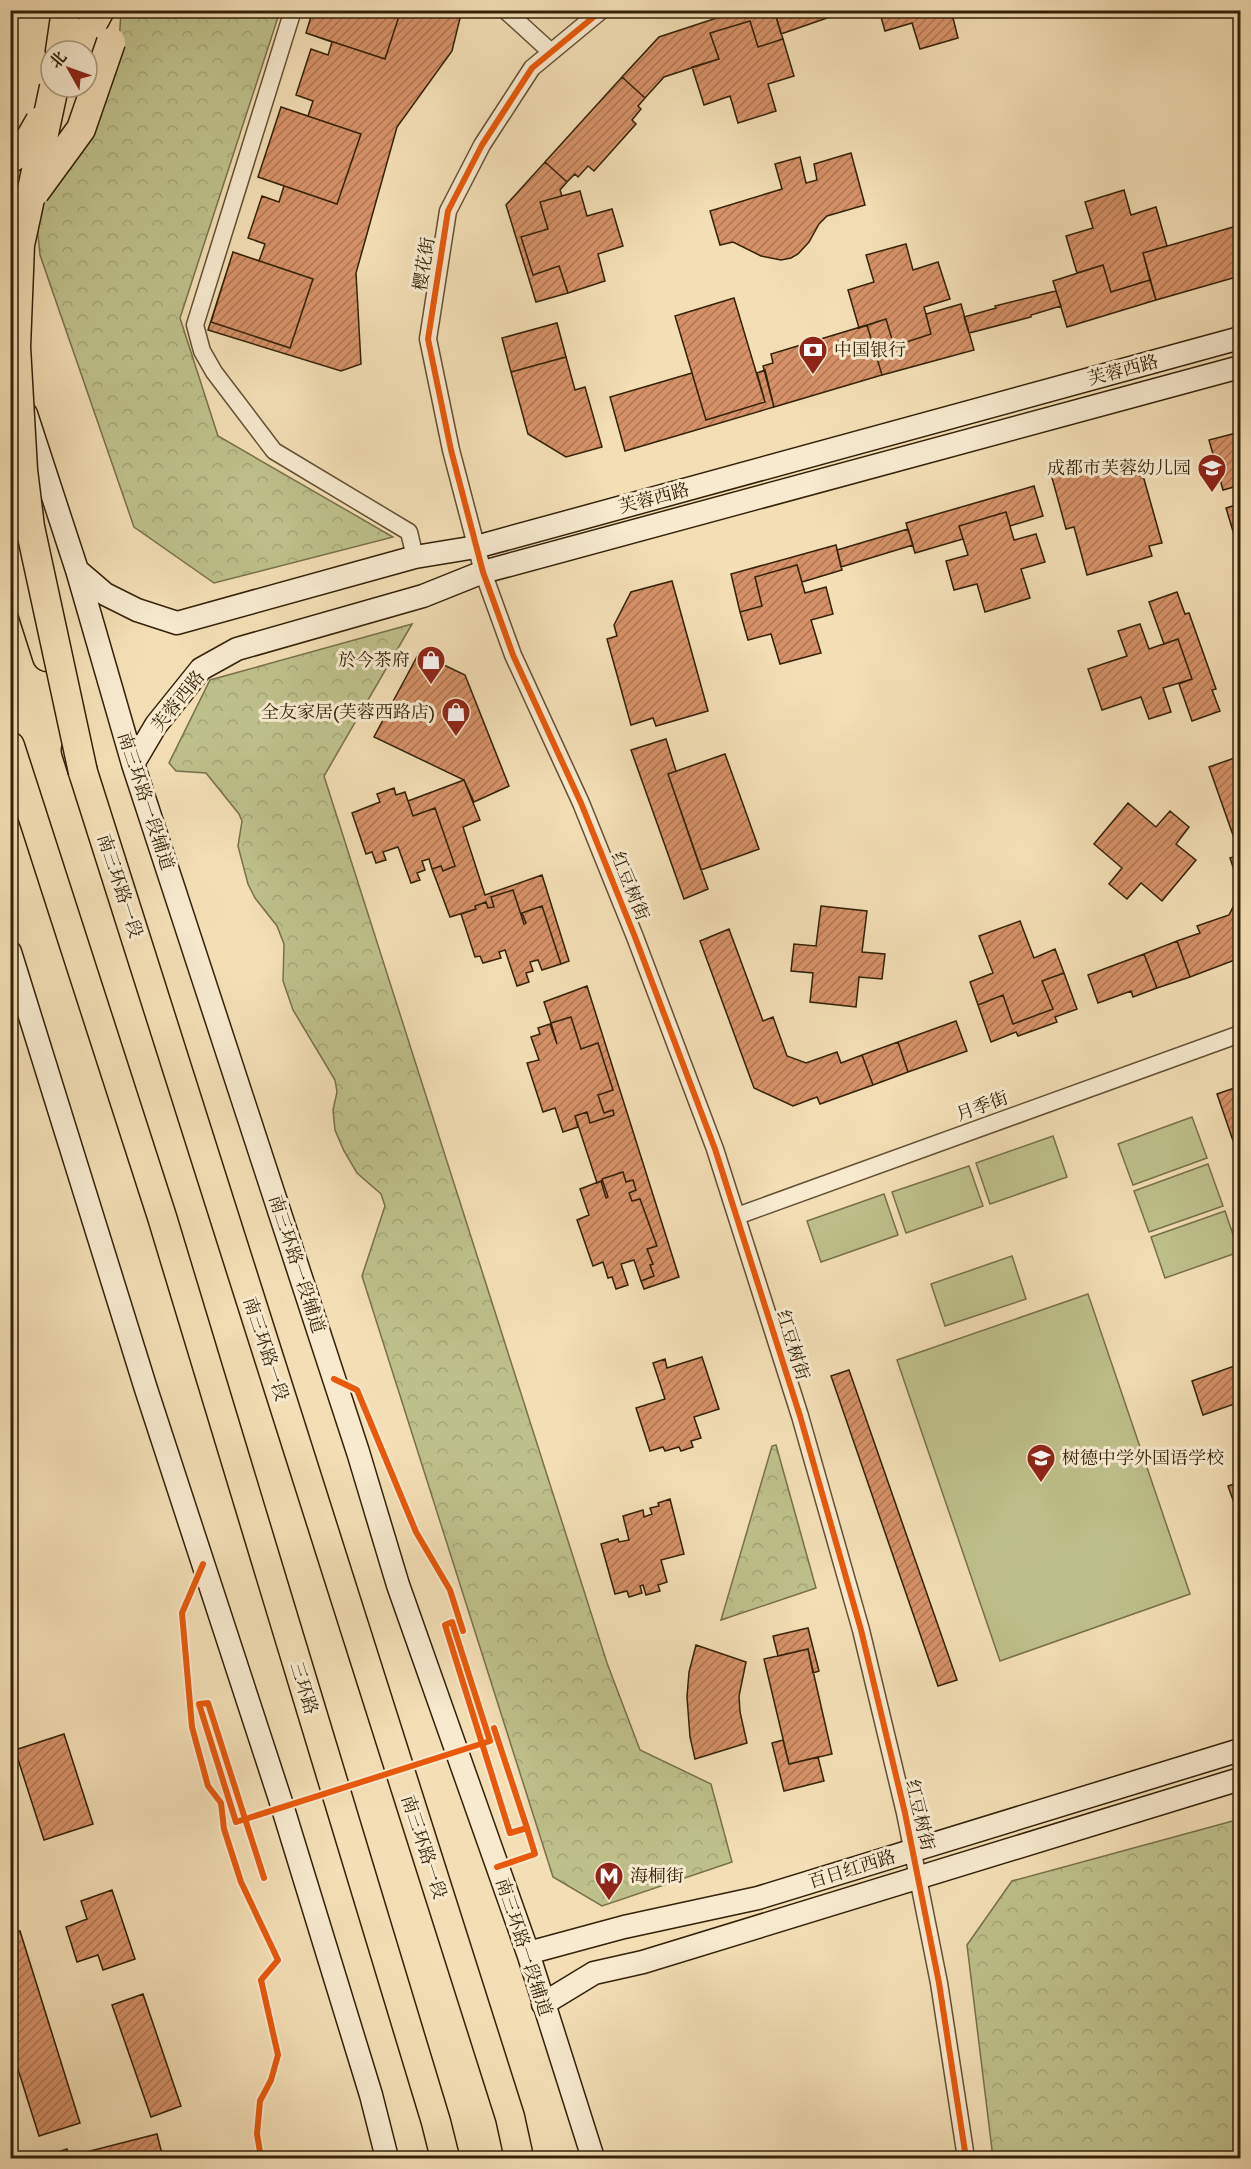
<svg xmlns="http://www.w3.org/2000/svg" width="1251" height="2169" viewBox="0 0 1251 2169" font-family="'IM FELL DW Pica','Noto Serif SC',serif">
<defs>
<pattern id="park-crowns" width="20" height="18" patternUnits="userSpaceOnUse" patternTransform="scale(1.5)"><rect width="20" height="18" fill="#bec08b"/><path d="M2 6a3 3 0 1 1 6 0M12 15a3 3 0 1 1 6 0" fill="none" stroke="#a4a576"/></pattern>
<pattern id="building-hatch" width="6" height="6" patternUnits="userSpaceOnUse" patternTransform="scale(1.5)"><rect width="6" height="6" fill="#d69168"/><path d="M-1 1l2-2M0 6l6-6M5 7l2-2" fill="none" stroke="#ae7654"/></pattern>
</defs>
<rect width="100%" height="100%" fill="#f3deb5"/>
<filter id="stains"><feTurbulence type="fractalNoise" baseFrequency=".00333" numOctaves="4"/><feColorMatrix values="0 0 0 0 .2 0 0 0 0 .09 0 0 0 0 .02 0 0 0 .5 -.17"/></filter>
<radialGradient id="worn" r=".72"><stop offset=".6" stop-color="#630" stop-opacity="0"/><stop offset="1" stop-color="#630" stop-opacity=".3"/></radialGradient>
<!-- grass -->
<path fill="#bec08b" stroke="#78704a" stroke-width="1.5" d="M1192 1117 1207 1158 1133 1185 1118 1144Z
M1053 1136 1067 1177 990 1204 976 1163Z
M1208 1164 1223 1206 1149 1232 1134 1191Z
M969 1166 983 1206 906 1233 892 1192Z
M884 1194 898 1235 821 1262 807 1221Z
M1225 1211 1239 1252 1165 1278 1151 1237Z
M1012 1256 1026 1299 945 1326 931 1284Z
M1088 1294 1190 1594 1000 1661 897 1360Z"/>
<!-- park -->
<path fill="url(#park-crowns)" stroke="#78704a" stroke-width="1.5" d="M121 11H280L180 318 218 436 393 537 214 583 134 527 40 255 35 206 119 44Z
M412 624 324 776 607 1663 640 1750 711 1784 732 1862 602 1906 553 1877 362 1276 385 1206 381 1194 357 1173 344 1151 335 1130 333 1110 337 1092 335 1080 293 1010 283 981 284 944 277 926 255 898 248 884 238 846 242 821 239 814 206 773 176 771 169 763 210 680Z
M776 1445 816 1588 721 1620 772 1446Z
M1240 1819V2154L1217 2158H993L967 1945 1012 1881Z"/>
<!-- building -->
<path fill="url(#building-hatch)" stroke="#332108" stroke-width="1.5" d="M313 10H462L452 51 397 127 356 273 361 364 341 371 208 330 233 252 259 261 265 244 248 238 262 196 279 202 284 186 258 177 281 107 308 116 313 101 296 95 311 49 328 55 332 42 306 33Z
M313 10H401L385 59 306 33Z
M741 10H774L783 39 758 47 750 21 710 33 719 59 664 77 645 98 622 77 659 37Z
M774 10H850L781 34Z
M879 10H951L958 38 920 49 912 23 885 31Z
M750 21 758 47 783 39 794 76 768 84 776 111 738 123 730 96 704 105 692 67 719 59 710 33Z
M622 77 645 98 638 106 641 109 632 120 636 124 594 171 588 166 578 177 575 174 567 182 545 162Z
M281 107 361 134 337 204 258 177Z
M851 153 865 205 827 216 819 224 809 242 798 254 791 258 781 260 761 256 733 242 720 245 710 211 782 189 775 164 800 157 806 183 817 180 814 164Z
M545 162 567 182 560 190 562 196 540 202 548 229 521 237 533 275 559 266 568 293 536 302 506 205Z
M1124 190 1131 215 1156 207 1167 246 1143 253 1150 280 1111 292 1103 265 1077 273 1066 236 1093 228 1085 202Z
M580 191 587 216 612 209 623 246 598 254 605 281 568 293 559 266 533 275 521 237 548 229 540 202Z
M1240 225V276L1156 300 1143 253Z
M906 244 913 270 938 262 950 299 924 307 931 334 894 346 886 319 859 328 848 290 874 282 866 255Z
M233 252 313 279 290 348 211 322Z
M1103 265 1111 292 1150 280 1156 300 1067 327 1053 281Z
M1056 291 1061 306 1031 315V317L969 333 964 317 996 308 995 306Z
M734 298 765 402 706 420 675 316Z
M961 304 974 350 882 375 867 325 886 319 894 346 931 334 926 314Z
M557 323 566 357 511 372 502 338Z
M867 325 882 375 774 407 763 366 773 363 771 354Z
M566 357 575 390 585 387 602 447 566 457 528 434 511 372Z
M765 370 774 407 625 451 610 397 692 373 706 420 765 402 757 373Z
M1240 432V536L1235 538 1226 508 1239 504 1234 487 1223 490 1209 440Z
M1097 461 1100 468 1121 462 1144 479 1162 543 1149 546 1152 556 1087 575 1074 527 1066 529 1051 474Z
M1034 486 1043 516 1010 526 1006 512 959 526 963 539 915 553 906 523Z
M1006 512 1014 540 1036 534 1045 562 1021 569 1030 598 985 612 977 584 954 590 946 561 968 555 959 526Z
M908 529 913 545 841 567 837 550Z
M836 545 842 570 802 582 797 565 755 577 762 606 740 612 731 574Z
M797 565 805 593 826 587 833 614 811 620 821 653 780 664 771 634 748 640 740 612 762 606 755 577Z
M672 581 708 711 656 726 653 718 631 725 607 639 617 636 614 625 631 592Z
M1177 592 1185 614 1189 613 1216 689 1212 690 1220 711 1192 721 1179 684 1192 679 1178 639 1164 644 1149 602Z
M1140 624 1149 649 1178 639 1192 679 1163 688 1171 712 1149 719 1141 697 1102 710 1088 669 1127 656 1118 631Z
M419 653 465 675 509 786 474 802 464 780 374 737Z
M666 739 676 771 668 774 708 889 684 899 631 750Z
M725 754 759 849 701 870 668 774Z
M1240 756V888L1230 858 1240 855 1209 767Z
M464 780 480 820 463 827 485 895 542 875 569 961 561 964 542 906 522 913 526 923 524 924 513 890 491 897 494 907 488 908 486 902 475 906 476 909 450 917 432 869 441 866 443 871 455 866 435 808 413 816 408 801Z
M394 788 396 795 405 792 413 816 435 808 455 866 443 871 441 866 432 869 429 859 422 861 425 870 417 873 420 880 411 883 398 847 383 852 386 860 376 863 372 852 366 854 352 813 380 802 377 794Z
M1128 803 1156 827 1170 811 1189 827 1176 844 1196 860 1162 901 1141 883 1127 899 1109 884 1122 868 1094 844Z
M513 890 524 924 526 923 522 913 542 906 561 964 542 970 538 960 530 962 533 971 526 973 529 982 517 986 505 950 499 952 501 958 483 963 480 956 475 957 461 914 476 909 475 906 486 902 488 908 494 907 491 897Z
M1240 893V958L1190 977 1177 941 1200 933 1197 926 1229 915Z
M821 906 867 911 862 952 885 954 882 979 859 977 856 1007 810 1002 813 973 791 971 794 944 816 946Z
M1020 921 1034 958 1055 949 1064 973 1042 981 1053 1009 1013 1024 1003 995 978 1005 970 982 993 973 979 936Z
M729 929 763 1021 773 1017 787 1056 806 1063 837 1052 841 1063 862 1055 873 1085 820 1104 817 1097 793 1106 754 1088 700 941Z
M1177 941 1190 977 1157 988 1144 954Z
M1144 954 1157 988 1133 997 1131 991 1098 1003 1088 975Z
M1064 973 1077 1009 1055 1017 1057 1022 1018 1036 1016 1032 991 1042 978 1005 1003 995 1013 1024 1053 1009 1042 981Z
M587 986 679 1277 644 1289 641 1281 654 1276 650 1265 653 1264 647 1249 657 1246 640 1199 632 1201 629 1193 636 1190 633 1180 626 1182 623 1172 602 1179 608 1197 606 1198 601 1181 597 1183 575 1116 587 1112 590 1123 614 1115 613 1110 604 1113 598 1095 613 1090 598 1043 581 1049 571 1017 551 1023 544 1002Z
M571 1017 581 1049 598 1043 613 1090 598 1095 604 1113 613 1110 614 1115 590 1123 587 1112 575 1116 578 1127 563 1132 555 1108 543 1112 527 1063 539 1060 531 1037 540 1034 538 1028 550 1024 557 1044 551 1023Z
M956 1021 967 1051 908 1072 898 1042Z
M898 1042 908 1072 873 1085 862 1055Z
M1240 1086V1161L1217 1094Z
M623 1172 626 1182 633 1180 636 1190 629 1193 632 1201 640 1199 657 1246 647 1249 653 1264 650 1265 654 1276 641 1281 634 1260 621 1264 628 1285 616 1289 612 1277 608 1278 603 1262 593 1266 577 1220 589 1215 580 1189 601 1181 606 1198 608 1197 602 1179Z
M702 1357 719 1409 694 1417 701 1438 691 1441 693 1447 681 1451 679 1447 665 1451 663 1447 650 1451 636 1408 665 1399 653 1363 665 1359 667 1368Z
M1240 1364V1402L1203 1415 1192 1381Z
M849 1370 957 1680 938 1686 831 1376Z
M1240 1482V1516L1239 1517 1228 1486Z
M670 1499 684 1554 661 1560 667 1582 658 1585 660 1591 646 1595 643 1585 640 1586 642 1593 629 1597 627 1591 615 1594 601 1544 618 1539 619 1542 629 1540 623 1516 643 1510 644 1517 652 1514 650 1508 659 1506 658 1503Z
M808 1628 819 1671 813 1673 808 1649 778 1656 773 1636Z
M696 1645 746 1662 739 1696 740 1712 747 1743 695 1759 690 1737 687 1697 689 1672Z
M808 1649 832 1754 789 1764 764 1659Z
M64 1734 93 1824 44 1840 15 1750Z
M783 1740 789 1764 818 1757 824 1781 784 1791 772 1743Z
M112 1890 135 1959 103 1970 98 1955 77 1962 66 1927 87 1919 81 1901Z
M20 1931 80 2123 39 2136 10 2044V1934Z
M143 1994 181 2106 151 2117 112 2005Z
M157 2134 163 2158H92L90 2151Z
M67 2149 70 2158H40Z"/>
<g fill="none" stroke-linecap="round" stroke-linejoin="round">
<!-- street casing -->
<g stroke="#635033" stroke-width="19">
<path id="street" d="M293 10 195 325 202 351 214 372 274 451 409 532 415 557
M505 10 551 52
M602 10 532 68 482 145 448 211 428 339 451 450 483 572 513 655 581 803 635 937 715 1149 800 1416 861 1630 905 1813 939 1983 966 2158
M737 1216 1240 1034"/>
</g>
<!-- secondary casing -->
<g stroke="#332108" stroke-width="25">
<path id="secondary" d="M26 414 77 570 133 764 358 1452 398 1585 528 1953 593 2158
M77 570 105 594 137 610 177 623 415 557 476 547 1240 338
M133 764 156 725 201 669 237 649 423 596 483 572 1240 367
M10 952 146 1389 281 1802 371 2095 387 2158
M528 1953 624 1927 758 1898 1240 1750
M543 2004 594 1973 643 1962 1240 1779"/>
</g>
<!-- highway casing -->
<g stroke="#332108" stroke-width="31">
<path id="highway" d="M60 51 66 10
M78 51 100 10
M10 541 47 657
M10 746 162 1217 436 2122 445 2158
M76 750 510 2117 519 2158"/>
</g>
<!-- street -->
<use href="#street" stroke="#f7eacf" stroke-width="16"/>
<!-- secondary -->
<use href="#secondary" stroke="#f7eacf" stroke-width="22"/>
<!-- highway -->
<use href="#highway" stroke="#f3deb5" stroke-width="28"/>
<!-- highway-bridge casing -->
<g stroke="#332108" stroke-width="31" stroke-linecap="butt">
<path id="highway-bridge" d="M54 87 20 245 16 347 23 470 30 527 83 772
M10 159 24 149 40 121
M35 192 81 129 111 42"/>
</g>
<!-- highway-bridge -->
<use href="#highway-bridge" stroke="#f3deb5" stroke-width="28"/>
<!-- cycleway casing -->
<g stroke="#f7eacf" stroke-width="10">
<path id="cycleway" d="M602 10 532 68 482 145 448 211 428 339 451 450 483 572 513 655 581 803 635 937 715 1149 800 1416 861 1630 905 1813 939 1983 966 2158
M334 1379 357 1390 416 1532 450 1590 463 1631
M203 1564 182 1613 192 1727 208 1786 221 1803 224 1829 241 1882 278 1960 261 1980 278 2055 271 2080 260 2101 257 2134 261 2158
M494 1728 527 1828
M264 1878 208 1703 199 1704 236 1822 490 1741 452 1622 445 1625 510 1833 527 1828 535 1854 497 1867"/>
</g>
<!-- cycleway -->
<use href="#cycleway" stroke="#e8590c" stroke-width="6"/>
</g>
<!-- icons -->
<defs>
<g id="bank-pin" transform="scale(1.5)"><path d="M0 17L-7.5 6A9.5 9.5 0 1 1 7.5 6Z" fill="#8f2418" stroke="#f7eacf"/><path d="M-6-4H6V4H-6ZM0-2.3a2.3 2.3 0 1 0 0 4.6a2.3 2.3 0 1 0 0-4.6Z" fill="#fff"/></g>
<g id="school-pin" transform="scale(1.5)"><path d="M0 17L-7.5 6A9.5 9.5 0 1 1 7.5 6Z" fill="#8f2418" stroke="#f7eacf"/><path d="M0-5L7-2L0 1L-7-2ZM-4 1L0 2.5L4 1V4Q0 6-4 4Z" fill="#fff"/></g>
<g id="shop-pin" transform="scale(1.5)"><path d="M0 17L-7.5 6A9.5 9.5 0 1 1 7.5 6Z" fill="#8f2418" stroke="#f7eacf"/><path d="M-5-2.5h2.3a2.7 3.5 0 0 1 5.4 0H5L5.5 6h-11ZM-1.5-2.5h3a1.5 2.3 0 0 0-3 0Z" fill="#fff"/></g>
<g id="metro-pin" transform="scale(1.5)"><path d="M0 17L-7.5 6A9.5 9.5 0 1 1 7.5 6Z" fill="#8f2418" stroke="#f7eacf"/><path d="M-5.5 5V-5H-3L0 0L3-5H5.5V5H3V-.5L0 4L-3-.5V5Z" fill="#fff"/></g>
</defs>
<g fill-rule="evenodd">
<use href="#bank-pin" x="813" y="350"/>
<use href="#school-pin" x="1212" y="468"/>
<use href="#shop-pin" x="431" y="660"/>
<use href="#shop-pin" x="456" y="712"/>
<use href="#school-pin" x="1041" y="1458"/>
<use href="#metro-pin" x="609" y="1876"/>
</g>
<g text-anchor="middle" stroke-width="6" stroke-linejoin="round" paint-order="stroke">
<!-- street labels -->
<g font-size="18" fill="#332108" stroke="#f7eacf">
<text transform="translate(424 264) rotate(-81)" y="6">樱花街</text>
<text transform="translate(1123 370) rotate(-15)" y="6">芙蓉西路</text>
<text transform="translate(654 498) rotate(-15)" y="6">芙蓉西路</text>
<text transform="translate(178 701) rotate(-51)" y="6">芙蓉西路</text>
<text transform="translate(146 801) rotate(72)" y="6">南三环路一段辅道</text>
<text transform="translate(120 886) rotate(72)" y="6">南三环路一段</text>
<text transform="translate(630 886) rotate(68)" y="6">红豆树街</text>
<text transform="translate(982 1106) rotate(-20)" y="6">月季街</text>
<text transform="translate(297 1264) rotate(72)" y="6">南三环路一段辅道</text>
<text transform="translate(793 1345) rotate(73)" y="6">红豆树街</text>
<text transform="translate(266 1349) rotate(72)" y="6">南三环路一段</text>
<text transform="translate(304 1688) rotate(73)" y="6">三环路</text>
<text transform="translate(920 1815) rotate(77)" y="6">红豆树街</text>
<text transform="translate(424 1847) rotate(72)" y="6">南三环路一段</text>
<text transform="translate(852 1869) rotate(-17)" y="6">百日红西路</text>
<text transform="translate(524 1947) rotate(72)" y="6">南三环路一段辅道</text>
</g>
<!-- poi labels -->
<g font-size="18" fill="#332108" stroke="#f7eacf" text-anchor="start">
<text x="834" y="356">中国银行</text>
<text x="1191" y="474" text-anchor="end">成都市芙蓉幼儿园</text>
<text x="410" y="666" text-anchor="end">於今茶府</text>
<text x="435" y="718" text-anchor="end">全友家居(芙蓉西路店)</text>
<text x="1062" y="1464">树德中学外国语学校</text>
<text x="630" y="1882">海桐街</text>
</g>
</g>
<!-- margin -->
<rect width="1251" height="2169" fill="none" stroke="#f3deb5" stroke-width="36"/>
<rect x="12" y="12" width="1227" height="2145" fill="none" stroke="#332108" stroke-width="3"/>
<rect x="18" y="18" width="1215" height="2133" fill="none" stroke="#332108" stroke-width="1.5"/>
<!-- north arrow -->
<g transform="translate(69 69) rotate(310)"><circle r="28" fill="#f7eacf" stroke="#a99a7f" stroke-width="1.5"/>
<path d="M0-4.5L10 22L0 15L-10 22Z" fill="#8f2418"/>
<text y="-9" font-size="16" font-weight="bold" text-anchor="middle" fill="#332108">北</text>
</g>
<rect width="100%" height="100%" filter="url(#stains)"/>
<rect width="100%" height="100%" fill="url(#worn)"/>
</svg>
